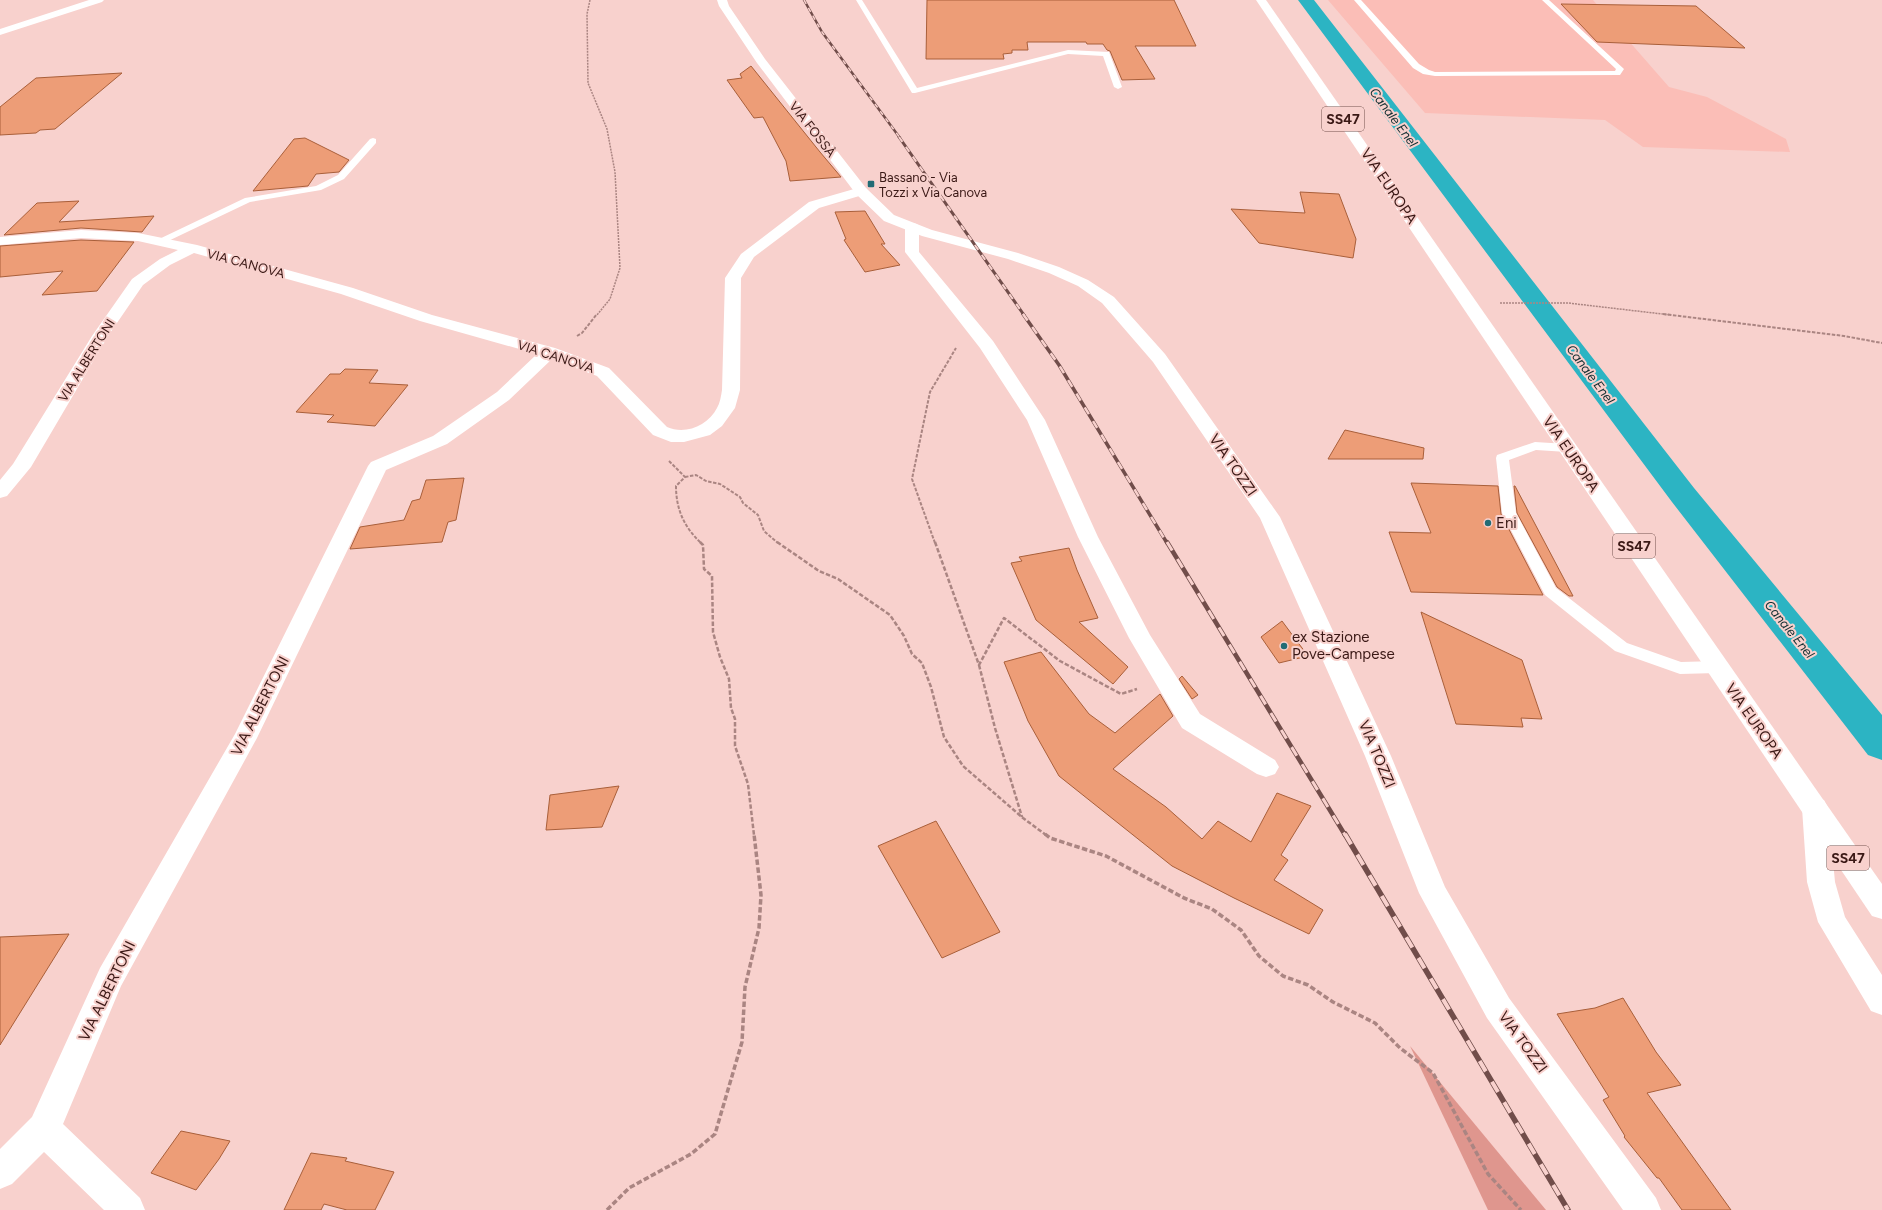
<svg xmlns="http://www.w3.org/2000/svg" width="1882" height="1210" viewBox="0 0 1882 1210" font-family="Figtree,sans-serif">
<rect width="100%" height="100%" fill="#f8d1cd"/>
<!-- built -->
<path fill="#fbbeb7" d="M1328 0H1593L1669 87 1707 97 1786 139 1790 152 1643 147 1605 120 1425 113Z"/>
<!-- green -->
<path fill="#df968e" d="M1410 1046 1546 1210H1488Z"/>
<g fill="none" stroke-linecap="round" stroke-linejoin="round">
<!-- canal -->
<path fill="#2cb4c3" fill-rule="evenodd" d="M1298 0H1314L1694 488 1882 715V760L1868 755 1672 502Z"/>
</g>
<!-- building -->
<path fill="#ed9d77" stroke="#a95f3a" d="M927 0H1174L1196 46H1135L1155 79 1122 80 1110 51 1107 50 1103 44H1087L1086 42H1027L1028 50H1012V53L1003 54 1004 59H926Z
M1561 4 1696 6 1745 48 1597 42Z
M751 66 820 152 841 177 790 181 786 161 763 117 754 118 727 80 742 78 740 74Z
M122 73 55 129 40 130 36 133 0 135V107L36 78Z
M305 138 349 160 339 172 316 174 308 186 253 191 294 139Z
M1300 192 1339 194 1356 239 1353 258 1259 243 1231 209 1305 213Z
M79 201 59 222 154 216 142 232 81 228 4 235 37 203Z
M865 211 885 244H881L900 265 865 272 844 240 846 239 835 212Z
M81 240 134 242 97 291 42 295 63 271 0 277V246Z
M345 369 378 370 369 383 408 385 375 426 327 422 334 415 296 412 330 374H340Z
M1345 430 1424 448 1423 459H1328Z
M464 478 456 520 448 522 442 542 350 549 360 527 404 520 412 501 420 499 426 480Z
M1411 483 1498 486 1501 514 1543 595 1411 592 1389 532 1431 533Z
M1514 486H1515L1573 596H1569L1557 587 1517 513Z
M1069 548 1077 570 1098 618 1079 622 1128 667 1113 684 1036 620 1011 563 1022 561 1019 557Z
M1421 612 1522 660 1542 719 1521 718 1523 727 1456 724Z
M1282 621 1308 656 1279 663 1261 637Z
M1041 652 1089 714 1115 733 1160 694 1173 716 1113 769 1166 807 1202 839 1218 821 1251 842 1277 793 1311 806 1281 855 1288 860 1274 880 1323 910 1309 934 1234 898 1172 866 1059 776 1028 721 1004 662Z
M1182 676 1198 695 1192 699 1179 679Z
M619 786 602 827 546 830 550 795Z
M936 821 1000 932 942 958 878 846Z
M69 934 0 1045V937Z
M1623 998 1656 1052 1681 1085 1647 1093 1731 1210H1682L1659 1178H1657L1624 1137 1625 1136 1603 1100 1609 1097 1557 1014 1595 1008Z
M181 1131 230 1141 219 1159 196 1190 151 1173Z
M311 1153 347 1158 345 1161 394 1172 375 1210H347L324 1204 321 1210H284Z"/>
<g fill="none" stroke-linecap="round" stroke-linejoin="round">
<!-- path-far3 -->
<path stroke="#aa8582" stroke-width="1.5" stroke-dasharray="2 1" stroke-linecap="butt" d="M590 0 587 14 588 83 607 129 615 172 620 268 610 299 597 315
M1500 303H1568L1671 315"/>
<!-- path-far2 -->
<path stroke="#aa8582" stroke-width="2" stroke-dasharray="3.5 1.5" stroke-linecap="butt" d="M1663 314 1844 336 1882 343
M577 336 582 333 597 314
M669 461 685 477 676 486C676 509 684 527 701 543
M685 477 696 475 706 481 720 484 740 497 743 503 758 515 764 531 778 543
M935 543 912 479 930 392 956 348"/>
<!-- path-far1 -->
<path stroke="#aa8582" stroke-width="2.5" stroke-dasharray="4.5 2" stroke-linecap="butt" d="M700 542 703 545 704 569 712 576 713 632 720 657 729 679 731 708 735 719V746L748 784 754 835
M777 542 819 571 838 579 890 615 904 636 912 654 922 663 931 687 944 737 963 766 1023 818 1046 835
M935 542 979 665 1004 618 1060 661 1121 694 1137 689
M979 665 995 728 1022 817"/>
<!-- path -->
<path stroke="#aa8582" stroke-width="3.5" stroke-dasharray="5.5 2.5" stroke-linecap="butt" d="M1045 834 1050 838 1106 856 1184 898 1212 909 1241 930 1259 956 1283 976 1308 985 1333 1002 1375 1023 1400 1048 1433 1073 1488 1174 1521 1210
M607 1210 629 1188 691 1154 715 1134 742 1042 745 987 759 928 761 895 754 834"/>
<!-- service -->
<path fill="#fff" fill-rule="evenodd" d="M856 0H862L917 88 1068 50 1109 52 1122 87 1118 89 1114 87 1103 56 1068 54 915 93H912Z
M1354 0H1361L1419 64 1429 70 1435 72 1615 71 1616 69 1542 0H1549L1624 69 1620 75H1617L1435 76 1423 74 1413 68Z
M373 138 376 139V143L344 179 321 190 250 202 164 243H156L155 241 245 198 316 186 338 175 370 139Z
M1535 442 1567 444 1572 445 1573 448 1572 451 1567 452 1536 450 1509 460 1516 513 1556 588 1627 643 1681 662 1717 661 1723 663 1725 667 1723 671 1717 673 1680 674 1615 651 1545 595 1502 513 1496 458 1497 455Z"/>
<!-- minor -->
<path fill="#fff" fill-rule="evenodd" d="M89 0H104L102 2 0 35V29Z
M861 187 866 188 868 191 866 194 819 208 754 257 741 278 740 390 735 408 722 426 710 435 684 442H671L653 435 597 376 552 359 509 400 447 444 386 470 257 738 121 986 63 1124 140 1198 145 1210H104L44 1152 12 1184 0 1189V1149L32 1117 100 968 235 734 368 466 371 462 433 436 497 392 537 354 420 321 341 294 194 253 170 265 143 285 108 336 31 467 7 496 0 498V480L13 464 92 336 132 279 160 259 178 250 138 241 81 238 0 245V237L81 230 138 233 197 245 353 288 432 315 555 348 609 368 667 427C685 435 708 426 717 408 720 403 721 396 722 390L725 278 741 254 809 202Z
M912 223 917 224 919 227V252L993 341 1045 420 1098 537 1150 635 1200 714 1275 760 1279 767 1275 774 1266 777 1257 774 1182 728 1129 638 1078 537 1027 420 980 348 905 252V227L907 224Z"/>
<!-- secondary -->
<path fill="#fff" fill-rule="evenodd" d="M717 0H727L729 6 765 59 866 188 894 215 932 230 1018 253 1059 267 1088 280 1114 297 1165 354 1280 517 1391 756 1445 887 1509 998 1656 1198 1661 1210H1623L1487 1018 1419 893 1365 756 1260 518 1153 362 1102 303 1078 286 1049 273 1008 259 922 236 884 221 856 194 757 63 719 6Z
M1815 797 1824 800 1828 808 1835 882 1845 917 1882 975V1015L1871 1011 1818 922 1807 882 1802 808 1806 800Z"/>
<!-- primary -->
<path fill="#fff" fill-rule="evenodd" d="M1256 0H1266L1882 884V919L1872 916Z"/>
<!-- rail-far4 casing -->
<g stroke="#714d4a" stroke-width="2.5">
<path id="rail-far4" d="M804 0 822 32 900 138"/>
</g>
<!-- rail-far3 casing -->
<g stroke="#714d4a" stroke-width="3">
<path id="rail-far3" d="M899 137 1024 315"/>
</g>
<!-- rail-far2 casing -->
<g stroke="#714d4a" stroke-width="3.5">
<path id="rail-far2" d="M1023 314 1059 365 1167 543"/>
</g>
<!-- rail-far1 casing -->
<g stroke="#714d4a" stroke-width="4.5">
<path id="rail-far1" d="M1167 542 1345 835"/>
</g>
<!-- rail casing -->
<g stroke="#714d4a" stroke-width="5.5">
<path id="rail" d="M1345 834 1568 1210"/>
</g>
<!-- rail-far4 -->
<use href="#rail-far4" stroke="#f8d1cd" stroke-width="1.5" stroke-dasharray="4.5" stroke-linecap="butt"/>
<!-- rail-far3 -->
<use href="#rail-far3" stroke="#f8d1cd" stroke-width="2" stroke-dasharray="6" stroke-linecap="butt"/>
<!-- rail-far2 -->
<use href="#rail-far2" stroke="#f8d1cd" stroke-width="2.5" stroke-dasharray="8" stroke-linecap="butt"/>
<!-- rail-far1 -->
<use href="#rail-far1" stroke="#f8d1cd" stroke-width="3" stroke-dasharray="10" stroke-linecap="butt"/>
<!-- rail -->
<use href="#rail" stroke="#f8d1cd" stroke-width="4" stroke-dasharray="12" stroke-linecap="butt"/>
</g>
<!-- markers -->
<g fill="#226c75" stroke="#f8d1cd" stroke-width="1.5">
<rect x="867" y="180" width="8" height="8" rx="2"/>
<circle cx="1488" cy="523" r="4"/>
<circle cx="1284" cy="646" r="4"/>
</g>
<g text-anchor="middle" stroke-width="4" stroke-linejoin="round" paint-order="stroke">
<!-- far-water labels -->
<g font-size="13" font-style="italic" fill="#122e31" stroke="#f8d1cd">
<text transform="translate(1394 117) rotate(53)" y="5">Canale Enel</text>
<text transform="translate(1591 374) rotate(53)" y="5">Canale Enel</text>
<text transform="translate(1790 629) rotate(51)" y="5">Canale Enel</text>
</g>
<!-- far-street labels -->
<g font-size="13" fill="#3a1815" stroke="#f8d1cd">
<text transform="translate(813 129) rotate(52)" y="5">VIA FOSSÀ</text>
<text transform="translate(246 263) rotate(15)" y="5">VIA CANOVA</text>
<text transform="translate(556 356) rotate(18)" y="5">VIA CANOVA</text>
<text transform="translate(86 360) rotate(-58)" y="5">VIA ALBERTONI</text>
</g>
<!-- far-poi labels -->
<g font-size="13" fill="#3a1815" stroke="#f8d1cd" text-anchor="start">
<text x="879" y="182">Bassano - Via<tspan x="879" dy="15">Tozzi x Via Canova</tspan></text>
</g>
<!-- shield labels -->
<g fill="#f8d1cd" stroke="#73504c" stroke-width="1">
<rect x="1322" y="107" width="42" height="24" rx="3"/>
<rect x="1613" y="534" width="42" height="24" rx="3"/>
<rect x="1827" y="846" width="42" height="24" rx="3"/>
</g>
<g font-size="14" font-weight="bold" fill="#3a1815">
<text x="1343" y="124">SS47</text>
<text x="1634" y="551">SS47</text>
<text x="1848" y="863">SS47</text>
</g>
<!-- street labels -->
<g font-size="15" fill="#3a1815" stroke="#f8d1cd">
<text transform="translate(1389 186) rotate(56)" y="5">VIA EUROPA</text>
<text transform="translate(1571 454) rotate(56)" y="5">VIA EUROPA</text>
<text transform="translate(1233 465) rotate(55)" y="5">VIA TOZZI</text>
<text transform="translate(260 706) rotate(-63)" y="5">VIA ALBERTONI</text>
<text transform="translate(1754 721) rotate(55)" y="5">VIA EUROPA</text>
<text transform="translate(1377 754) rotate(67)" y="5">VIA TOZZI</text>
<text transform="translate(107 991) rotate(-64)" y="5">VIA ALBERTONI</text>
<text transform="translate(1523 1042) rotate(54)" y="5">VIA TOZZI</text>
</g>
<!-- poi labels -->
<g font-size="15" fill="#3a1815" stroke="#f8d1cd" text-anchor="start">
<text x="1496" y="528">Eni</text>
<text x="1292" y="642">ex Stazione<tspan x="1292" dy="17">Pove-Campese</tspan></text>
</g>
</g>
</svg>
